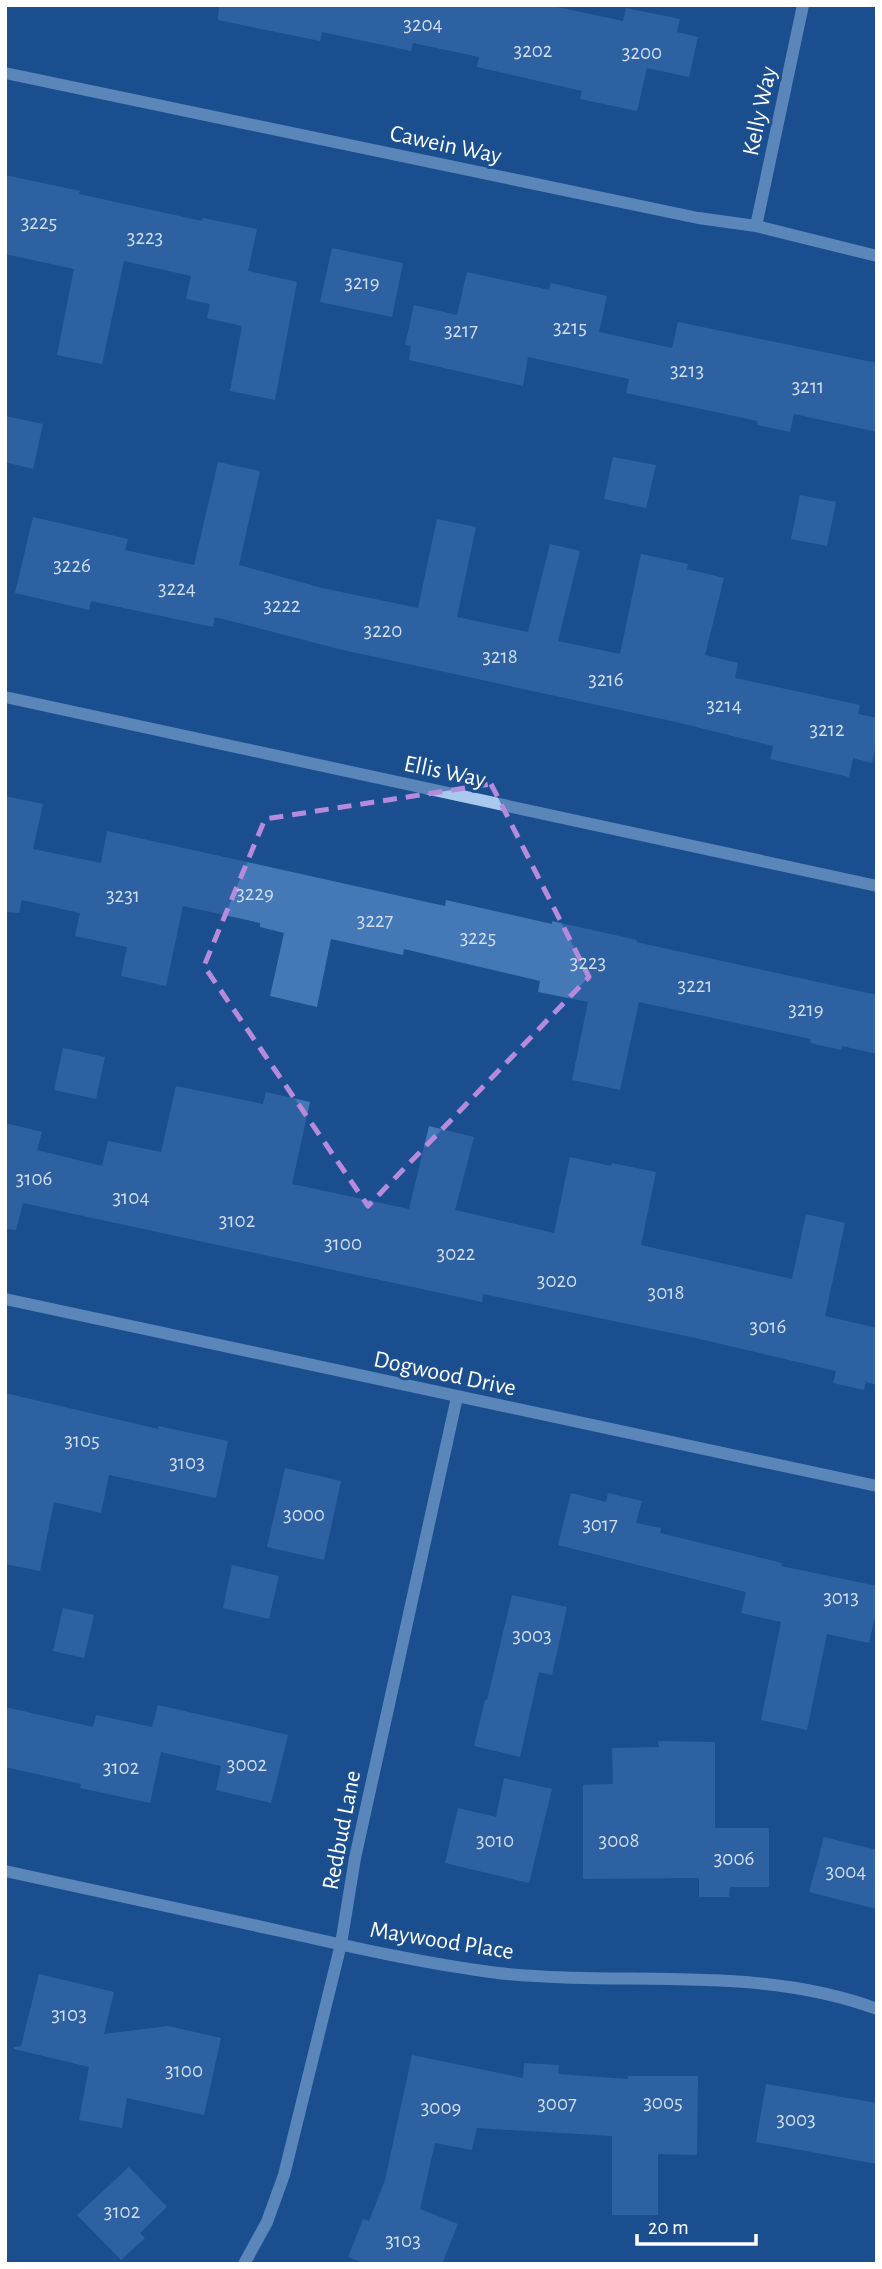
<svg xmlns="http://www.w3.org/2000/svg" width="882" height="2269" viewBox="0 0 882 2269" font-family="'Alegreya Sans',sans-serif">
<rect width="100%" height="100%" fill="#1b4f8f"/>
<!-- building -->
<path fill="#4478b7" d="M219 5H548L623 21 626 8 680 19 677 32 698 37 689 77 647 68 637 111 580 99 582 91 477 67 479 57 413 43 411 51 322 32 320 41 218 20Z
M5 175 80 191 79 194 202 221 203 218 257 229 248 271 297 282 275 400 230 391 242 326 207 318 210 304 186 299 191 276 124 261 102 364 57 355 74 269 5 254Z
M332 248 403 263 392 317 320 302Z
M467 272 549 290 551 283 607 296 599 332 672 348 678 322 877 363V432L794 414 790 432 757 425 758 421 626 393 629 379 528 357 523 386 409 360 411 346 405 345 414 305 457 315Z
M5 416 43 424 33 469 5 462Z
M613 457 656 465 646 508 604 499Z
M218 462 260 471 239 565 322 588 418 608 437 519 476 527 457 617 528 632 550 544 580 551 558 641 620 654 641 554 688 564 687 569 724 578 705 655 738 663 735 678 860 705 858 714 877 718V741L872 763 853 758 849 777 770 759 773 746 676 722 343 650 215 617 213 627 91 601 89 610 15 593 33 517 128 539 125 550 194 565Z
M800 495 836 502 827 546 791 539Z
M5 796 43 804 33 849 101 863 107 831 445 906 446 900 552 924V921L637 940 636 942 877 995V1054L842 1046 841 1050 810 1043 811 1039 639 1002 620 1090 572 1080 588 1002 538 992 540 981 404 949 403 955 331 939 317 1007 270 996 284 933 260 927V923L183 906 166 986 121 976 127 947 75 936 80 913 22 900 19 913 5 912Z
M63 1048 105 1057 96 1099 54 1090Z
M176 1086 263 1104 266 1092 310 1102 292 1184 409 1209 429 1126 474 1137 455 1210 554 1233 570 1157 611 1166 612 1163 656 1172 641 1245 792 1279 806 1214 845 1223 825 1316 877 1328V1385L866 1382 864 1390 833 1383 836 1371 691 1337 483 1294 482 1302 23 1203 16 1230 5 1229V1123L42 1132 37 1150 102 1166 108 1141 161 1152Z
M5 1393 158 1429V1426L228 1441 216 1498 109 1475 101 1513 54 1502 40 1571 5 1564Z
M285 1468 341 1481 324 1560 267 1547Z
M571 1493 606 1502 608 1493 642 1501 636 1523 661 1528 660 1533 782 1563 781 1566 877 1586V1608L869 1643 827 1634 807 1730 761 1720 781 1622 741 1613 746 1592 558 1545Z
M232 1565 279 1576 269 1619 223 1608Z
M512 1595 567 1607 552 1675 539 1672 520 1757 474 1746 485 1700H487Z
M63 1608 94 1615 84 1658 53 1651Z
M158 1705 288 1735 271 1803 216 1790 221 1766 161 1752 150 1803 80 1788 81 1784 5 1767V1707L93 1727 96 1715 152 1727Z
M658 1741 715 1742V1828H769V1887H730L729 1897H699V1878L583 1879V1785L613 1784 612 1748 659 1747Z
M504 1778 552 1789 529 1883 445 1863 458 1808 496 1817Z
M824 1837 877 1850V1909L809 1892Z
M39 1974 114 1992 104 2034 168 2026 221 2038 204 2115 127 2098 122 2128 79 2120 89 2067 14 2049V2047L21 2046Z
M412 2055 523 2078 524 2063 559 2065 558 2074 628 2079V2076H698L697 2155 658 2154V2215H612V2136L477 2128 472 2150 435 2143 420 2209 458 2224 442 2264H366L348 2257 363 2219 369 2221 385 2180Z
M766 2084 877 2103V2164L756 2142Z
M129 2167 167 2207 140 2233 145 2238 121 2260 77 2215Z"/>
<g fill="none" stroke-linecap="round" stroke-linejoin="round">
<!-- minor -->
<path stroke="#a9c9ee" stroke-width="12" d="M5 73 698 218 756 226 877 256
M756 226 803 5
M5 697 877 886
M5 1299 877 1486
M5 1871C98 1891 192 1912 285 1932 355 1948 427 1964 498 1973 623 1987 757 1964 877 2009
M244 2264 267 2222 284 2175 341 1944 355 1858 457 1397"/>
</g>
<!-- marked area -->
<path d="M0 0H882V2269H0ZM491 784 589 977 368 1206 204 966 265 819Z" fill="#1b4f8f" fill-opacity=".55" fill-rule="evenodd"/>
<path fill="none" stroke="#b68bdc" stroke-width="5" stroke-dasharray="14 9" stroke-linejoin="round" d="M491 784 589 977 368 1206 204 966 265 819Z"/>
<g text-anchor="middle" stroke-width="6" stroke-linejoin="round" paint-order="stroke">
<!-- number labels -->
<g font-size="21" fill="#d0dded">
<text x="423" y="31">3204</text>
<text x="533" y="57">3202</text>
<text x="642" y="59">3200</text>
<text x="39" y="229">3225</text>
<text x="145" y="244">3223</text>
<text x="362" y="289">3219</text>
<text x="570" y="334">3215</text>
<text x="461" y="337">3217</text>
<text x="687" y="377">3213</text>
<text x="808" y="393">3211</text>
<text x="72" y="572">3226</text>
<text x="177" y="595">3224</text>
<text x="282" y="612">3222</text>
<text x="383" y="637">3220</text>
<text x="500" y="663">3218</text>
<text x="606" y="686">3216</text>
<text x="724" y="712">3214</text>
<text x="827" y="736">3212</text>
<text x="255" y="900">3229</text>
<text x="123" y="902">3231</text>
<text x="375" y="927">3227</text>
<text x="478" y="944">3225</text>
<text x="588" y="969">3223</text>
<text x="695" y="992">3221</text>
<text x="806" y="1016">3219</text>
<text x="34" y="1185">3106</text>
<text x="131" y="1204">3104</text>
<text x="237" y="1227">3102</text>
<text x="343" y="1250">3100</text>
<text x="456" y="1260">3022</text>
<text x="557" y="1287">3020</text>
<text x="666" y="1299">3018</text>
<text x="768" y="1333">3016</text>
<text x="82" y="1447">3105</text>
<text x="187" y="1469">3103</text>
<text x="304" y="1521">3000</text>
<text x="600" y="1531">3017</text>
<text x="841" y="1604">3013</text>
<text x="532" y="1642">3003</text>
<text x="247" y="1771">3002</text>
<text x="121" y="1774">3102</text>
<text x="495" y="1847">3010</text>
<text x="619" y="1847">3008</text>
<text x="734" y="1865">3006</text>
<text x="846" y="1878">3004</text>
<text x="69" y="2021">3103</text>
<text x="184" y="2077">3100</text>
<text x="663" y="2109">3005</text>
<text x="557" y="2110">3007</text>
<text x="441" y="2114">3009</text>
<text x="796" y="2126">3003</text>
<text x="122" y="2218">3102</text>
<text x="403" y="2247">3103</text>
</g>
<!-- street labels -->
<g font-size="24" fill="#fff" stroke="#1b4f8f">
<text transform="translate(759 111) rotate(-78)" y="8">Kelly Way</text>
<text transform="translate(446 144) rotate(12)" y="8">Cawein Way</text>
<text transform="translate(445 771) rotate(12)" y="8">Ellis Way</text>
<text transform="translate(445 1373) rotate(12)" y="8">Dogwood Drive</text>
<text transform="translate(341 1830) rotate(-79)" y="8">Redbud Lane</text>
<text transform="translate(442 1940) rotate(9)" y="8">Maywood Place</text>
</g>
</g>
<!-- border -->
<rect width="882" height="2269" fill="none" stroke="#ffffff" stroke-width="14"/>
<!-- scale -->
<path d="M637 2234v10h119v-10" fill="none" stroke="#ffffff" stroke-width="3.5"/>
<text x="648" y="2234" font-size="21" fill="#ffffff" stroke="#1b4f8f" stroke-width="5" paint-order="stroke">20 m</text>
</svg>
